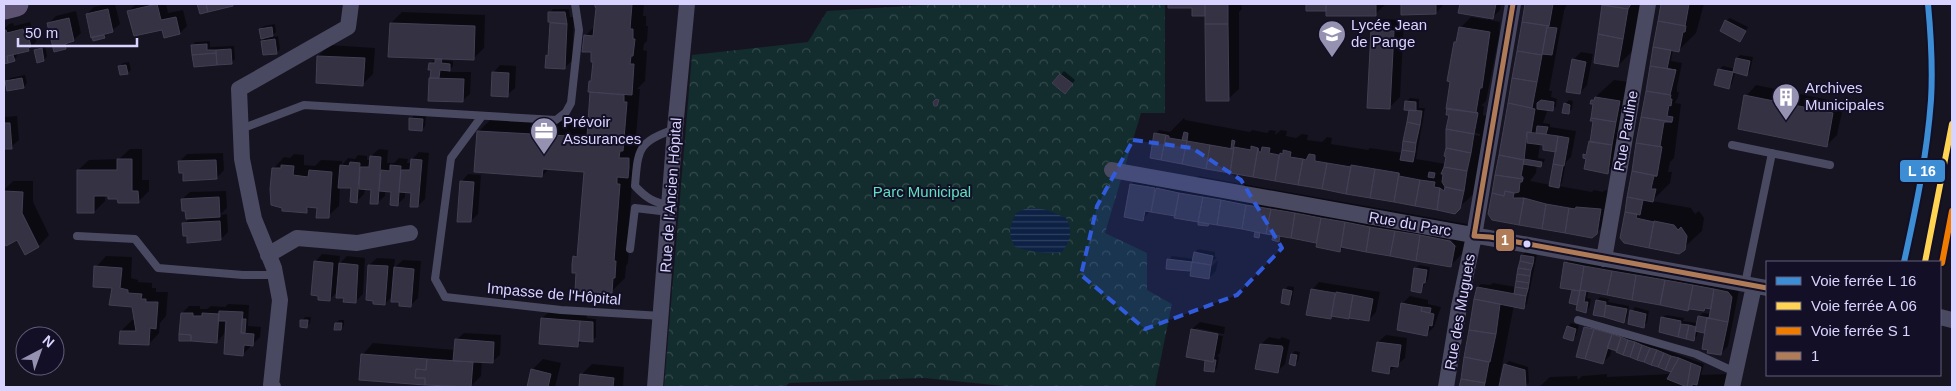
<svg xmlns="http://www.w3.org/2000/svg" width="1956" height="391" viewBox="0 0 1956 391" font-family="Helvetica,sans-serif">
<defs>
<pattern id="forest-crowns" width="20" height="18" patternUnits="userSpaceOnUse" patternTransform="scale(1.25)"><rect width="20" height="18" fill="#132c2d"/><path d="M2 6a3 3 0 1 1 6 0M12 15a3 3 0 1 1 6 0" fill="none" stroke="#354a4c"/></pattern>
<pattern id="water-rules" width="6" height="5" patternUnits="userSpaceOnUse" patternTransform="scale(1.25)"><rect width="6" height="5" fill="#0d2144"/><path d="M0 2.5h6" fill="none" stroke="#304060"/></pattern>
</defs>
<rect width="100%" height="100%" fill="#161421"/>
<!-- forest -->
<path fill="url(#forest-crowns)" d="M940 4H1165V113H1141L1105 233 1147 253V290L1172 304 1155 387H1014L924 378 789 383 785 387H664L692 55 808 42 827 11Z"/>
<!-- water -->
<path fill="url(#water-rules)" d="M1035 208 1047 210 1066 218C1073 231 1071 240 1062 252 1046 255 1031 251 1015 247 1007 232 1010 227 1016 213L1025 209Z"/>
<!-- shadow -->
<path fill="#0007" fill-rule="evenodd" d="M107 4H115L120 24 104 37 94 39 87 14 94 7Z
M136 4H166L168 13 183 10 187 26 180 33 163 28 129 11Z
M597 4H644L643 16H646V26H648L647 41 644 44 643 50 647 51 645 81 637 89H640L636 136 633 139 632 145H642L633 171 627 248H629L628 263 626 266 625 278 611 292 578 272 574 257 579 252 585 171 549 169 542 176 478 132 492 118 589 123 591 91 590 82 593 79 594 61 593 51 585 36 596 25Z
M1169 4H1241L1242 9 1239 12V89L1228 99 1206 13 1193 7H1169Z
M1307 4H1386L1375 14 1327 10H1307Z
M1402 4H1443V5L1436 13 1402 14Z
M1461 4H1501L1500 10 1490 20 1500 22 1499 36 1486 101 1481 106H1484L1483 115 1491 117 1477 191 1454 212 1152 157 1156 134 1159 130 1170 132 1184 118 1185 120 1250 132 1252 130 1267 133 1270 130 1276 131 1275 135 1281 130 1287 131 1286 136 1296 138 1302 134 1308 135 1307 140 1322 142 1327 137 1332 138 1331 144 1368 150 1370 148 1403 153 1410 109 1406 102 1410 98 1419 99V108H1425L1416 159 1446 164 1455 42 1458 39 1460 28 1471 17 1488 20 1489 17 1459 12ZM1462 130 1480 134V136L1462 133Z
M1526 4H1567L1564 11 1549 91H1552L1551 97 1557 99 1556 106 1552 110 1548 109 1543 123 1550 124V127L1576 131 1571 157 1566 162 1562 183 1559 186 1592 192 1594 190 1603 192 1605 190 1618 192 1614 215 1596 233 1490 214ZM1540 144 1557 151 1551 185 1530 181 1536 173 1537 165 1541 166 1544 162 1545 159 1538 158Z
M1605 4H1643L1635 48 1618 66 1604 6Z
M1662 4H1704L1696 33 1679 50 1673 49 1671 61 1682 63 1677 87V92H1679L1678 97 1675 103 1681 104 1674 158 1670 162 1668 172H1672L1670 183 1652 201 1691 208 1695 214 1699 211 1704 218 1702 231 1679 252 1626 211Z
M553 9H569L570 17H574L572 61 564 68 547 56 550 53 551 23 553 22 550 13Z
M76 11 81 33 65 48 48 24 56 16Z
M402 12 485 15 484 48 473 59 443 58V60L453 61V66L448 72H471L470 94 462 101 430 79 432 77V69L430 64 436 58 391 23Z
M1730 18 1748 27 1740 41 1726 21Z
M1383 19 1404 20 1400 97 1389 108 1372 30Z
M30 22 33 32 36 31 38 38 35 43 28 50 17 53V56L14 60 4 62V29L9 24 13 23 14 26Z
M275 24 276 32 271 37 278 36 280 49 276 53 262 41 267 36 260 29 264 26Z
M210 41V47L234 46 235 59 231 63 195 65 192 46 195 42Z
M45 45 47 56 44 60 36 50 39 47Z
M329 45 375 48 373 74 362 85 318 56Z
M1581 52 1593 54 1587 85 1580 93 1573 60Z
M1740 55 1753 57 1750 71 1747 74 1731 71V75L1735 72 1732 84 1729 87 1719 70 1723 66 1735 69 1737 58Z
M129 62 131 70 127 73 120 66 123 63Z
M500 65 516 66 515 88 507 95 493 73Z
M1064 71 1075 80 1068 89 1053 83Z
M25 75 27 83 24 87 6 82 10 78Z
M1614 80 1637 83 1625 155 1607 172 1584 157 1591 140 1595 103 1592 100Z
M1756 85 1844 103 1837 135 1826 146 1746 96Z
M1569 100 1573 101 1572 109 1568 112 1565 104Z
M414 115 426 116 425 126 422 130 411 119Z
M17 116 19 140 11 147 4 148V117Z
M130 149H142V180H149V191L138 202 105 195V201L94 212 78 170 89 160 119 159Z
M379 149 388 150 387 163H394L399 158 408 159 407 163H412V159L419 152 429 153 425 199 418 206 413 192H405V197L397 205 393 190H385V196L377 203 373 189H365L364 194 357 201 352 187 340 186 339 206 328 216 318 207 311 206 306 211 274 168 284 157 290 158 294 154 304 155V165L315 166 321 160 342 161V165L348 158 355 159 358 155 367 156V160H371V156Z
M223 153 224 170 217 178 184 172 179 162 187 154Z
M468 174 481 175 478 214 471 221 461 182Z
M1198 176 1467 224 1472 228 1468 248 1451 265 1344 247 1340 251 1318 242 1283 236 1279 240 1275 234 1262 233 1259 237 1255 236 1256 231 1210 223 1208 225 1199 224 1200 221 1150 211 1143 219 1131 185 1139 177 1188 186ZM1447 235 1457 247H1454L1445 237Z
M13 181H33V202L49 235 39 246 26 253 17 239 7 245 4 239V190Z
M226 191 227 208 220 215 227 214 228 232 221 239 188 234 184 224 191 217 182 199 190 192Z
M1198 249 1215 252V257H1217L1206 268 1208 270 1218 260 1216 271 1209 278 1193 267 1190 270 1169 260 1172 256 1194 259 1195 253Z
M1526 252 1537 254 1527 304 1523 307 1514 305 1499 381H1501L1505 365 1509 361 1528 367 1529 383 1525 386 1512 387H1460L1478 287 1481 284 1490 285 1493 283 1516 287 1522 255Z
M322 254 340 256 339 264 347 256 365 258 363 294 355 302 338 291 330 299 315 262Z
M106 256 132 257 131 278 138 280V282L152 283V288H156V292H168L166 316 160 323 159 333 149 344 121 331 132 320H136L133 305 96 267Z
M1573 256 1739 290 1728 346 1721 354 1706 331 1698 330 1697 336 1693 339 1660 331 1662 318 1666 315 1684 318 1683 321 1698 323 1699 317 1703 313 1711 314 1712 308 1707 307 1704 310 1589 290 1587 298 1591 299 1589 308 1585 311 1579 304 1573 290 1575 288 1566 263Z
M377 258 395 259 394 268 403 260 421 261 418 298 410 306 393 295 385 304 369 265Z
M1419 265 1430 267 1428 279 1421 291 1416 269Z
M1319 282 1380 292 1376 312 1369 320 1333 315 1330 318 1312 290Z
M1288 286 1294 287 1292 300 1289 303 1285 290Z
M1410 296 1428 300V304L1441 307 1434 327 1427 334 1402 304Z
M1600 297 1609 299 1608 302 1629 306 1627 318 1623 321 1595 314 1597 301Z
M228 304 249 305 248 326 261 327 260 337 253 344H250V347L243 354 227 320H225L224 334 217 342 182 313 189 306H200V309H207L211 306 225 307Z
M1635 307 1649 311 1647 323 1643 326 1632 311Z
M550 311 587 314V318L596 319V337L593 340H583L577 346 542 318Z
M305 317H311L310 323 307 326 302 321Z
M339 320H344V325L341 329 336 323Z
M1593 320 1618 327 1617 332 1704 364 1701 375 1727 374V387H1539L1550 377 1577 376 1578 380 1582 376 1607 374V377L1671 374 1673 371 1612 348 1610 356 1602 363 1585 327Z
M1200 322 1225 327 1224 334 1196 328V331L1223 336 1220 353 1217 356 1219 357 1217 368 1214 371 1192 329Z
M1571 323 1579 325 1576 336 1572 339 1568 327Z
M464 333 501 335 500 355 492 362 482 361 481 376 470 387 361 379 363 354 373 343 455 350 456 340Z
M1386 335 1407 338 1405 358 1388 373 1374 370 1378 342Z
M1269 337 1280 339 1282 337 1290 340 1285 364 1277 372 1261 344Z
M1295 351 1300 352 1298 361 1295 364 1292 354Z
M543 359 561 363 555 387H528L532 370Z
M592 364 624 367 623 387H580L581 375Z"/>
<!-- building -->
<path fill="#343243" stroke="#433f54" d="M157 4 161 20 176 17 180 34 164 38 162 30 134 36 127 11Z
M197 4H206L208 12 200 14Z
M206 4H233V6L208 12Z
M595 4H632L630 29H633V39H635L633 56H631L630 64H634L632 95 588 92 589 81H591L593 62H591V52H582L584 35 593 36 596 8 595 7Z
M1168 4H1205V16H1192V8H1168Z
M1205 4H1228V24H1205Z
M1306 4H1326V11H1306Z
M1326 4H1376V16H1326Z
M1401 4H1436V14L1401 15Z
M1460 4H1496L1493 19 1458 13Z
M1525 4H1553L1549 26 1522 22Z
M1604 4H1631L1628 9 1603 5Z
M1661 4H1689L1685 26 1658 21Z
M1602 5 1628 9 1623 39 1598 34Z
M108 9 113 32 91 38 86 14Z
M548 12H565L567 24 548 22Z
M69 18 74 41 65 44 66 49 54 52 47 23Z
M1725 20 1746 31 1740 42 1720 31Z
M1658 21 1686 26 1685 32H1683L1679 52 1653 47Z
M1522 22 1549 26 1547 27 1542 55 1517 51Z
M390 23 475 26 474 60 388 57Z
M550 23 567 24 565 69 545 68 546 55 548 56Z
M1205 24H1228L1229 101H1206Z
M272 27 273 36 261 39 259 29Z
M1459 27 1490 32 1482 88H1480L1476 112 1478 113 1446 109 1450 82 1447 81 1454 42H1456Z
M1547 27 1557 28 1552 55 1542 54Z
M23 29 25 39 29 38 31 47 28 48 29 51 7 56 8 63 4 64V30H6L7 33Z
M1371 30 1394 31 1390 109 1367 108Z
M1598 34 1623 39 1618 67 1594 63Z
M104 35 105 38 93 41 92 37Z
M275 39 277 54 263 55 261 41Z
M207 44V50H216V53L192 55 191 45Z
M1653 47 1671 50 1667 69 1676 70 1650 66Z
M42 48 44 61 37 63 34 50Z
M231 49 232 64 217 65 216 50Z
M1517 51 1542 55 1537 82 1512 78Z
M216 53 217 65 194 67 192 55Z
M13 55 15 61 8 63 7 56Z
M317 56 365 58 363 86 316 83Z
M1736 58 1750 61 1747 76 1733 72Z
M435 59H442L441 63 450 64V71L440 70 439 78H430L431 70H428L429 63H435Z
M1572 59 1586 62 1580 94 1566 92Z
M126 65 128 74 120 75 118 66Z
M1650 66 1676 70 1670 95 1646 91Z
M1718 69 1733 72 1729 89 1714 85Z
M492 72 509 73 508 97 491 96Z
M1060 74 1073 84 1065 94 1052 83Z
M22 78 24 88 7 91 5 81Z
M429 78 464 79 463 102 428 101Z
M1512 78 1537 82 1532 108 1508 103Z
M1646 91 1671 95 1670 99H1672L1671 106 1669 105 1667 116 1673 117 1672 122 1641 117Z
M590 92 624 95V102H627L623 151H620L619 158H629V167L628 178 617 177V184H620L614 261H616L615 278H613L612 293 575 291 576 273H572V264L573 256 577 257 584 172 543 169 542 177 474 172 477 131 587 137Z
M1744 95 1833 113 1827 147 1738 129Z
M1595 97 1620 101 1616 122 1591 118 1593 104H1590L1591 100H1594Z
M936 99 939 100 937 106H934L933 102Z
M1541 100 1554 102 1553 111 1537 109V103Z
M1405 101 1416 102V111L1404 110Z
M1508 103 1535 109 1531 133 1527 132 1524 160 1499 155Z
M1564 103 1570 105 1569 114 1562 113Z
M1447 108 1478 113 1474 134 1446 129 1449 115H1446Z
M1409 110 1422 111 1420 125 1407 122Z
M1641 117 1672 122H1664L1660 146 1662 147 1636 143Z
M409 118 423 119 422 131 409 130Z
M1591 118 1616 122 1612 145 1590 142 1593 121H1590Z
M1407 122 1420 125 1416 143 1403 141Z
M4 123H10L12 149H4Z
M1537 126 1548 127 1546 134 1536 133Z
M1446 129 1474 134 1471 153 1446 148Z
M1184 132 1188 133 1187 141 1182 140Z
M1527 132 1558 136 1556 152 1543 150V145L1527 143Z
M1154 133 1166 135 1161 160 1150 158Z
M1166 135 1169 136V138L1187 141 1182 164 1161 160Z
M1558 136 1569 138 1564 166 1553 164Z
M1232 140 1235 141 1233 149H1231Z
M1187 141 1210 145 1206 169 1182 164Z
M1403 141 1416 143 1415 152 1402 150Z
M1589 141 1612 145 1608 174 1584 169 1586 159 1583 158V154L1586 155Z
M1636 143 1662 147 1657 176 1632 171Z
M1210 145 1233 149 1234 147 1230 173 1206 169Z
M1251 146 1258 148 1253 177 1230 173 1234 147 1251 150Z
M1262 147 1270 148 1269 153 1279 155 1275 181 1253 177 1258 148 1259 152H1261Z
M1446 148 1471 153 1467 171 1444 167 1446 157 1444 156Z
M1283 150 1291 152 1290 157 1303 159 1298 185 1275 181 1280 153 1283 154Z
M1402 150 1415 152 1413 162 1400 160Z
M1309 154 1315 155V161L1327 163 1322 189 1298 185 1303 159 1306 160Z
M1499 155 1524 160 1521 176 1523 177V179L1495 175Z
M370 156 381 157 378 204H370L371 190 359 189 360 167H369Z
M117 159H132V191H138L139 203H118L117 199H108V196H94V213H77V170H117Z
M411 159 422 160 418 207H410L411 193 399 192 401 170H410Z
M1524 159 1542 162 1541 167 1523 164Z
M216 160 217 179 183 181V173H179L178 161Z
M350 162 360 163 357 203 350 202 351 188H338L340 165 349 166Z
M1327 163 1351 167 1346 194 1322 189Z
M1553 164 1563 166 1559 188 1549 186Z
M281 165 294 166 293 175 308 177 309 170 332 172 329 218H316L317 208 307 207V213L282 211V208L271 205 270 189 272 168H281Z
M390 165 401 166 398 206 390 205 391 192 379 191 381 170 390 171Z
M1351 165 1375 169 1370 198 1346 194Z
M1444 167 1467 171 1464 191 1445 187 1442 182 1443 174H1441Z
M1375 169 1399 173 1394 202 1370 198Z
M1632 171 1657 176H1654L1651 189H1656L1653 202 1627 197Z
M1429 172 1435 173 1434 178 1428 177Z
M1399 173V176L1420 180 1415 206 1394 202Z
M1495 175 1523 179 1522 182H1520L1519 192 1515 193 1505 191 1504 196 1492 193Z
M1420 180 1435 182 1434 187 1440 188 1437 210 1415 206Z
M460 181 474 182 471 222H457Z
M1130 184 1155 188 1151 212 1145 211 1143 221 1124 217Z
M1445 187 1464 191 1460 209 1455 214 1437 210 1440 188 1444 191Z
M1156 188 1179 193 1175 216 1151 212Z
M4 191 23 192 22 213 39 247 25 255 17 240 6 246 4 242Z
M1505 191 1514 193 1513 198H1524L1519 225 1492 220 1488 214 1492 193 1504 196Z
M1179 193 1203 197 1198 222 1174 218Z
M219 197 220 217 186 219 185 211H182L181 199Z
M1203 197 1221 200 1217 225 1198 222Z
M1627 197 1643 200 1640 215 1625 212Z
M1524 198 1546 204 1542 229 1519 225Z
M1221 200 1246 205 1242 229 1217 225Z
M1546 204 1569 208 1565 233 1542 229Z
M1246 205 1271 209 1266 234 1242 229Z
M1576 207 1601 209 1597 234 1592 238 1565 233 1569 208 1575 209Z
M1271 209 1295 213 1291 238 1266 234Z
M1625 212 1637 214 1636 218 1654 222 1649 248 1624 243 1620 238Z
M1295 213 1321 218 1316 243 1291 238Z
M1321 218 1345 222 1340 252 1316 247Z
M220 221 221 240 187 243V236H183L182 223Z
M1654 221 1674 225 1678 230 1681 227 1687 236 1685 250 1679 254 1649 248Z
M1198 222 1209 224 1208 226 1198 225Z
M1345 222 1370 227 1366 252 1341 247Z
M1370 227 1395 231 1390 256 1366 252Z
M1395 231 1420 235 1416 261 1390 256Z
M1255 232 1260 233 1259 238 1254 237Z
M1273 235 1280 236 1279 242 1272 240Z
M1420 235 1450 241 1455 246 1451 267 1416 261Z
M1194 252 1213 256 1211 265 1192 262Z
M1521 255 1534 257 1533 264 1520 261Z
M1167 259 1192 262 1190 271 1166 269Z
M314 261 333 263 330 301 318 300V296L311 295Z
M1520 261 1533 264 1531 270 1518 268Z
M1192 262 1211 265 1209 279 1190 276Z
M1564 262 1584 266 1580 291 1560 288Z
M339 263 358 265 356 303 343 302 344 298H336Z
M368 265 388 266 385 305 373 304V301L366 300Z
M94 266 122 268 120 288 128 290V293L142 294 141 299H146V302H158L156 329 150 328 149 345 119 344 120 331H136L132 307 109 305 112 288 93 287Z
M1584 266 1612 271 1607 295 1580 290Z
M394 267 414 269 411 307 399 306V302H391Z
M1414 268 1427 270 1425 283H1423L1421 293 1411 291Z
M1518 268 1531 270 1530 276 1517 274Z
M1612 271 1636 275 1632 300 1607 295Z
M1517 274 1530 276 1529 283 1516 281Z
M1636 275 1665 280 1660 305 1632 300Z
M1665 280 1693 285 1688 311 1660 305Z
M1516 281 1529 283 1528 289 1515 287Z
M1693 285 1714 289 1711 309 1705 308 1704 311 1690 309 1688 310Z
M1477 287 1526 296 1524 309 1474 299Z
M1515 287 1528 289 1526 296 1514 294Z
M1283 289 1292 291 1289 305 1281 303Z
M1311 289 1335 293 1331 319 1306 315Z
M1714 289 1728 292 1732 297 1728 322 1709 318Z
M1572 290 1580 291 1577 305 1569 303Z
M1580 290 1586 291 1584 302H1588L1586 313 1576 310Z
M1336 292 1353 295 1349 319 1331 316Z
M1353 295 1373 299 1369 321 1349 318Z
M1474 299 1500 304 1496 334 1469 330Z
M1596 300 1606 302 1604 317 1593 315Z
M1401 303 1422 307 1421 311 1434 314 1432 326 1429 325 1427 336 1397 330Z
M1606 305 1627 309 1624 323 1604 317Z
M1422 307 1431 308 1430 313 1421 311Z
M1630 310 1646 314 1644 328 1628 324Z
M219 311 243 312 241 333 254 334 253 346 244 345 243 356 224 354 226 321H218Z
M181 313H193V316H202V313L219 314 217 343 191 341V335L179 334Z
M1698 316 1709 318H1707L1704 333 1695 331Z
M1661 317 1681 321 1678 337 1659 332Z
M541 318 580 321 578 347 539 344Z
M1707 318 1728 322 1721 355 1707 353 1708 350 1702 349Z
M242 319H246L245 333H241Z
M300 320H308L307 328 300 327Z
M580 321 593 322V342L579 341Z
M335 323H342L341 330H334Z
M1681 324 1689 325 1686 339 1678 337Z
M1689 325 1696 327 1694 341 1686 339Z
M1567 326 1576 329 1573 341 1563 338Z
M1584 327 1594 329 1585 359 1576 357Z
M1191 329 1218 334 1213 362 1186 357Z
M1594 329 1612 334 1603 364 1585 359Z
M1469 330 1496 334 1490 362 1464 357Z
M179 334 191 335V341H179Z
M1612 334 1621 337 1617 351 1607 348Z
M1621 337 1628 340 1623 355 1616 352Z
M455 339 494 342 493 363 453 361Z
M1628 340 1635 342 1630 357 1623 355Z
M1377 342 1401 345 1398 367 1390 366 1389 374 1372 371Z
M1635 342 1642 345 1637 360 1630 357Z
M1260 344 1282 346 1283 348 1278 373 1255 369Z
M1642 345 1650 348 1644 362 1637 360Z
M1650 348 1657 350 1651 365 1644 362Z
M1657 350 1664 353 1658 367 1651 365Z
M1664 353 1671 356 1665 370 1658 367Z
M361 354 427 359 426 370 416 369 415 378H425V385L359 380Z
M1291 354 1297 355 1295 366 1289 364Z
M1671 356 1679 358 1671 372 1665 370Z
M1464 357 1489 362 1485 383 1461 379Z
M1679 358 1691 363 1687 387 1667 379Z
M427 359 473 362 471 387 425 385V378H415L416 369 426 370Z
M1205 360 1213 362 1214 360H1216L1214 372 1204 371Z
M1691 363 1701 367 1697 385 1692 384V387H1687Z
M1504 364 1525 370 1526 387 1499 386Z
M531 369 551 374 548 387H527Z
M580 374 614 378 613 387H579Z
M1461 379 1485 383 1484 387H1459Z"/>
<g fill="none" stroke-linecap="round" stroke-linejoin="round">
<!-- lane -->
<path stroke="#4a4962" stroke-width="8" d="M482 116 451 158 435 279 445 297 561 310 662 316
M241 129 304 105 556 120 566 112 571 103 579 30 575 4
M1732 145 1830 165
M670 205C654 203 646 198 635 186 638 148 638 142 675 129
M77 236 135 239 158 268 243 275H275
M630 249 635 208 669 212
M1745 284 1772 153
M1578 320 1696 354 1735 372"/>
<!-- street -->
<path stroke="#4a4962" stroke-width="16" d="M1112 170 1767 288
M268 255 297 238 357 243 410 233
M1604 259 1648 4
M1940 317 1952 320
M273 387 271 385 280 300 274 268 254 219 242 159 239 89 348 27 351 4
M655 387 675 129 687 4
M1446 387 1459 307 1474 236 1513 4
M1732 387 1754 286"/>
<!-- primary -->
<path stroke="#5e5373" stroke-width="25" d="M4 7 16 4"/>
<!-- bus-1 casing -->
<g stroke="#130f26" stroke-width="9">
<path id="bus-1" d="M1513 4 1474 236 1490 237 1767 288"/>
</g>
<!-- bus-1 -->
<use href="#bus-1" stroke="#b07c57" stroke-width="5"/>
<!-- rail-1 casing -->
<g stroke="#130f26" stroke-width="10">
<path id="rail-1" d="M1904 262C1916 208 1927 155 1931 100 1933 68 1931 36 1928 4"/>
</g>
<!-- rail-2 casing -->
<g stroke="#130f26" stroke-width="10">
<path id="rail-2" d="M1925 262 1952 124"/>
</g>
<!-- rail-3 casing -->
<g stroke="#130f26" stroke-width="10">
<path id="rail-3" d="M1942 263 1952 211"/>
</g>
<!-- rail-1 -->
<use href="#rail-1" stroke="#3c8dd3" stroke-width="6"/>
<!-- rail-2 -->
<use href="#rail-2" stroke="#fed452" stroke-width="6"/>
<!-- rail-3 -->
<use href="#rail-3" stroke="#ef7c00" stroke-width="6"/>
</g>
<!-- marked area -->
<path fill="#305bdc" fill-opacity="0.2" stroke="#305bdc" stroke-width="4" stroke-dasharray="10 6" stroke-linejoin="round" d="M1133 140 1192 148 1241 180 1282 248 1237 295 1145 329 1081 275 1097 206Z"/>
<!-- icons -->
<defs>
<g id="school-pin" transform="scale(1.4375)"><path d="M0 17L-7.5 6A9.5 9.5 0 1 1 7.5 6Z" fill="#9591b1" stroke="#130f26"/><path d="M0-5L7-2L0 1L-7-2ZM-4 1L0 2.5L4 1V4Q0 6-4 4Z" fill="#fff"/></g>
<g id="building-pin" transform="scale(1.4375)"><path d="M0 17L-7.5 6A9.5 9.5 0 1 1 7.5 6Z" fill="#9591b1" stroke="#130f26"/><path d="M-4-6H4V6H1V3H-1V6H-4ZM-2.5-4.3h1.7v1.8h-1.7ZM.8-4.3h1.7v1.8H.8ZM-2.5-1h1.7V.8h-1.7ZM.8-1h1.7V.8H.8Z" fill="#fff"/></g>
<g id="office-pin" transform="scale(1.4375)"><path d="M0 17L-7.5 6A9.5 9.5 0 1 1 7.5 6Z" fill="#9591b1" stroke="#130f26"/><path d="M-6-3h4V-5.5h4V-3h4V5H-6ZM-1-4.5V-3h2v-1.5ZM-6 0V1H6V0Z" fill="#fff"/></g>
</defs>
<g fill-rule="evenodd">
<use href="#school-pin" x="1332" y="34"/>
<use href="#building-pin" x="1786" y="97"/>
<use href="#office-pin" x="544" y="131"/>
</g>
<!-- markers -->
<circle fill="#d9d4ff" stroke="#130f26" stroke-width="2" cx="1527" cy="244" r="4.5"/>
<g text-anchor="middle" stroke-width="4" stroke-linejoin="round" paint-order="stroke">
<!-- poi labels -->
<g font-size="15" fill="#d9d4ff" stroke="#130f26" text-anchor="start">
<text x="1351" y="30">Lycée Jean<tspan x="1351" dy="17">de Pange</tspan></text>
<text x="1805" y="93">Archives<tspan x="1805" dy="17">Municipales</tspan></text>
<text x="563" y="127">Prévoir<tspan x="563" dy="17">Assurances</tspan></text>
</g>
<!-- street labels -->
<g font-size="15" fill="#d9d4ff" stroke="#130f26">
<text transform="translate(1626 131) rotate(-80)" y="5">Rue Pauline</text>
<text transform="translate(671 195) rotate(-86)" y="5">Rue de l'Ancien Hôpital</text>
<text transform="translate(1410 224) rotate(10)" y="5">Rue du Parc</text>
<text transform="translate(554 294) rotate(5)" y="5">Impasse de l'Hôpital</text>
<text transform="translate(1460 312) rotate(-80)" y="5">Rue des Muguets</text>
</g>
<!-- park labels -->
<g font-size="15" fill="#5fe0c0" stroke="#130f26">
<text x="922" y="197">Parc Municipal</text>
</g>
</g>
<g stroke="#130f26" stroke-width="2">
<rect x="1899" y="159" width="47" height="24" rx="5" fill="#3c8dd3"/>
<rect x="1495" y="228" width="20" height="24" rx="5" fill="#b07c57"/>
</g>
<g font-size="14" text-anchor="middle" font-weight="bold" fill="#fff">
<text x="1922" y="176">L 16</text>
<text x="1505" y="245">1</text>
</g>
<!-- border -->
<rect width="1956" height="391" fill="none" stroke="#d9d4ff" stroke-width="10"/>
<!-- legend -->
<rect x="1766" y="261" width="175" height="115" fill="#130f26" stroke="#625e7d"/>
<rect x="1776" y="277" width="25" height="8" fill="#3c8dd3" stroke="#625e7d"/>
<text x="1811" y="286" font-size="15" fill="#d9d4ff">Voie ferrée L 16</text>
<rect x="1776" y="302" width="25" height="8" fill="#fed452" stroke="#625e7d"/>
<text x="1811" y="311" font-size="15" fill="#d9d4ff">Voie ferrée A 06</text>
<rect x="1776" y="327" width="25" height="8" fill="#ef7c00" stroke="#625e7d"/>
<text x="1811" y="336" font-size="15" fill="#d9d4ff">Voie ferrée S 1</text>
<rect x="1776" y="352" width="25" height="8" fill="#b07c57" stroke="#625e7d"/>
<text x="1811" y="361" font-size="15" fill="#d9d4ff">1</text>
<!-- north arrow -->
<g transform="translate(40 351) rotate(41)"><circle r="24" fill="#130f26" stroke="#625e7d"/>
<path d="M0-4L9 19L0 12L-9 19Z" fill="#9591b1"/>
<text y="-8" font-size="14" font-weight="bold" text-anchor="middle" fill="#d9d4ff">N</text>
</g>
<!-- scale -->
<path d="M18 38v8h119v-8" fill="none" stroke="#d9d4ff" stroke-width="2.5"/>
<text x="25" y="38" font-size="15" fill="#d9d4ff" stroke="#130f26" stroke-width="4" paint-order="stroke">50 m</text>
</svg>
